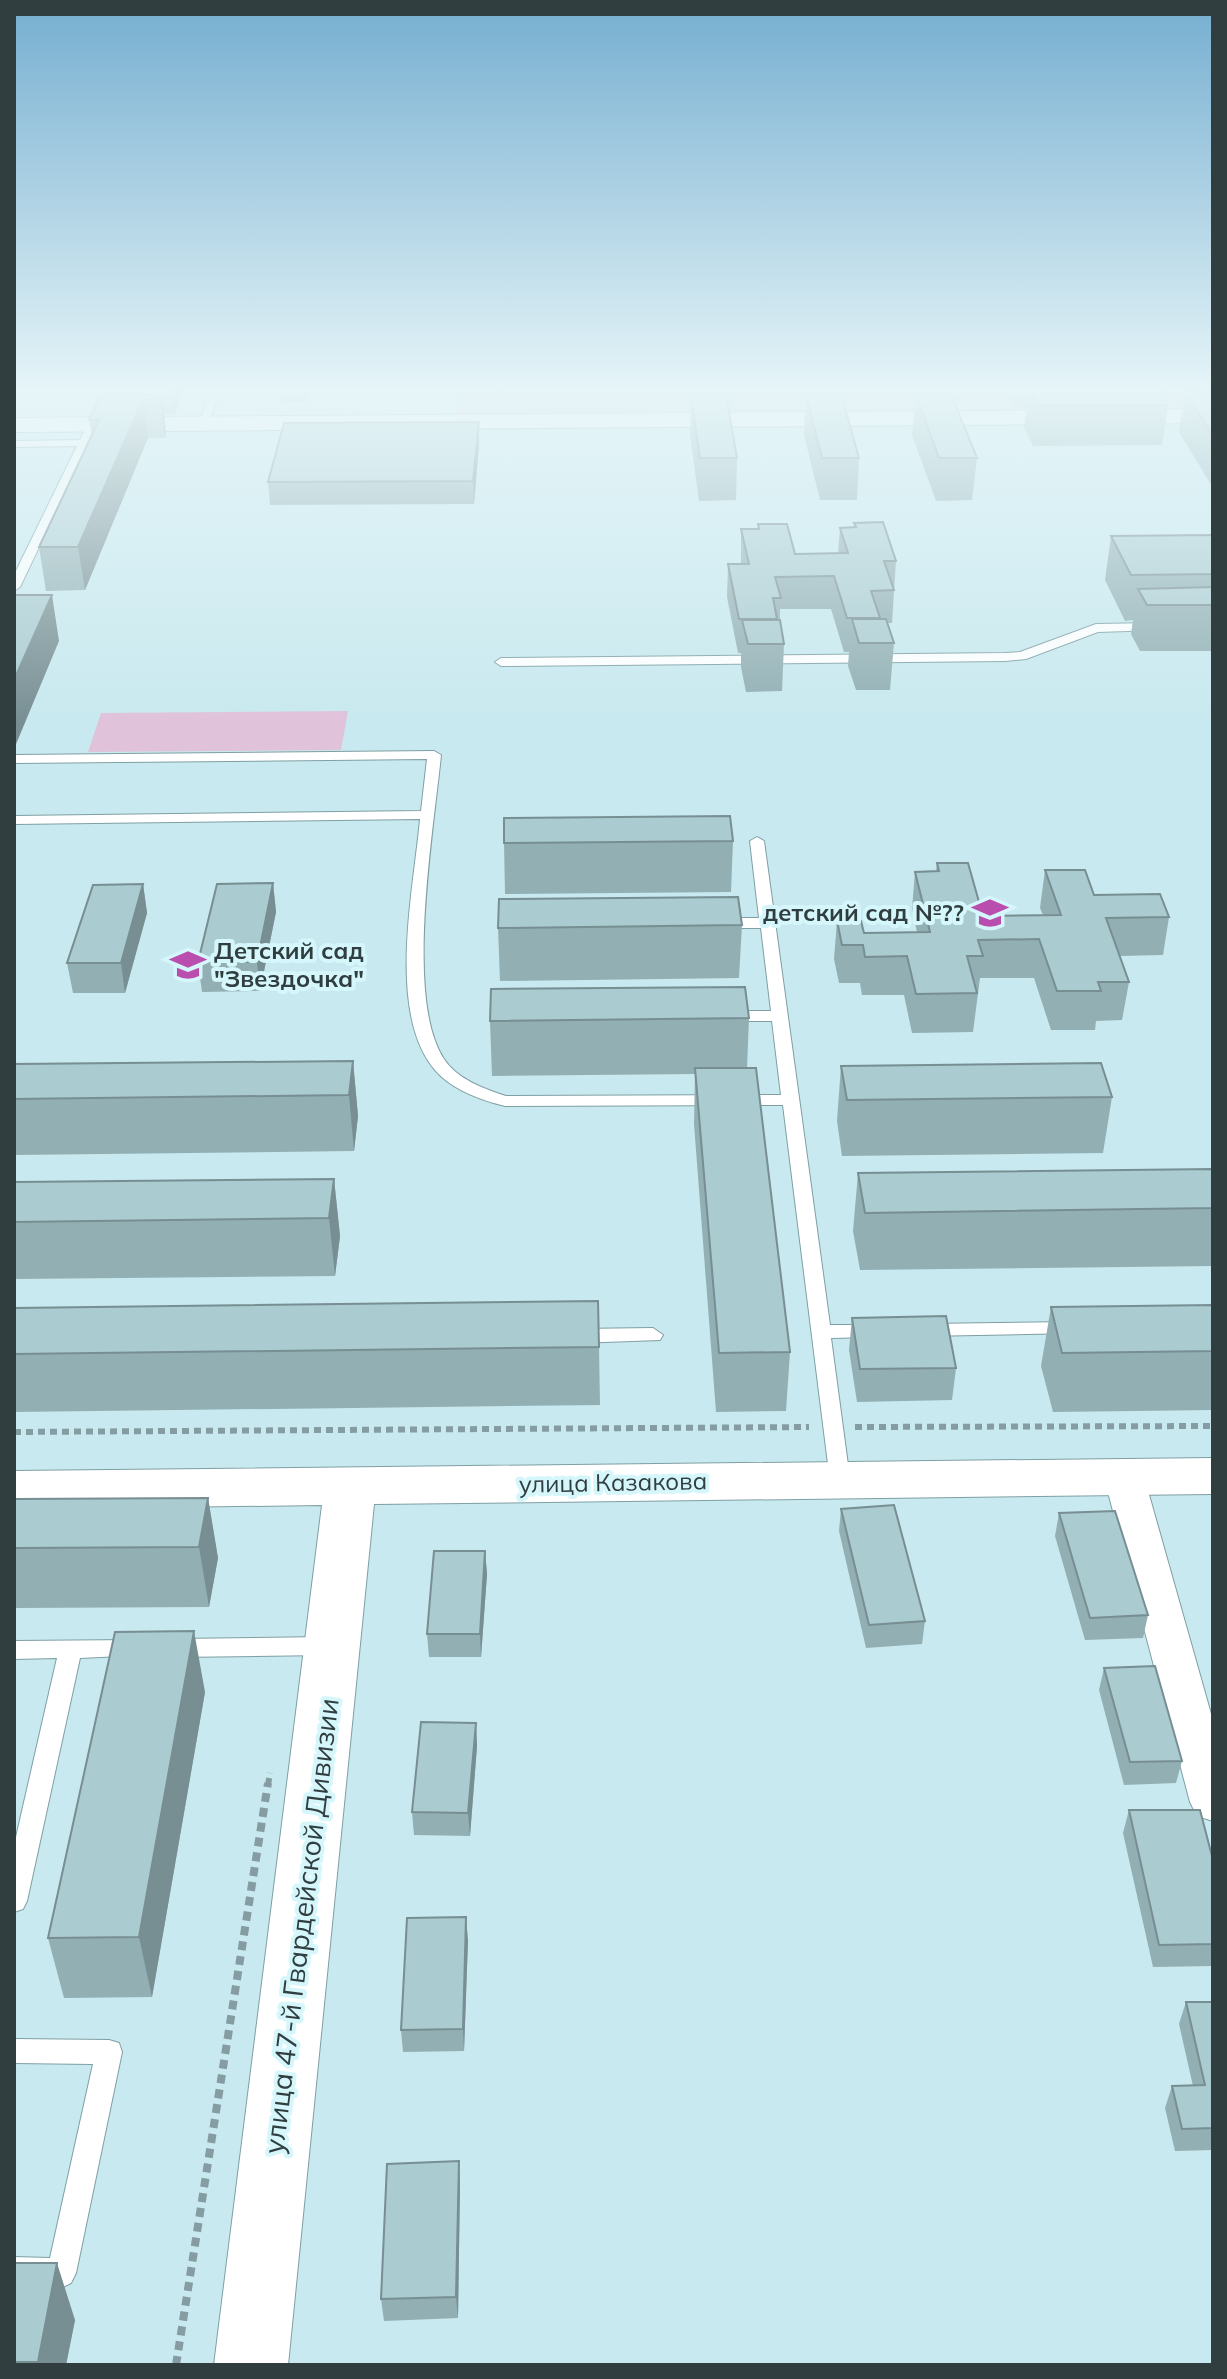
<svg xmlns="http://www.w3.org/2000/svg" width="1227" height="2379" viewBox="0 0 1227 2379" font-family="Mulish,sans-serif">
<rect width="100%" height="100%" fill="#c8e9ef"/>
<!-- green -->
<path fill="#e0c2db" d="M459 390H1198L1212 412 455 414Z
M348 711 341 750 88 752 101 713Z"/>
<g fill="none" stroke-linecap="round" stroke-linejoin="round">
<!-- service casing -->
<g stroke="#7f9fa4" stroke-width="2">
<path id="service" d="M211 390H221L208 423 199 425Z
M89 422 98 424 20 587 14 591V575L77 446 14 447V441L80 440Z
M1154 623 1158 624V630L1098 632 1026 659 1005 661 501 666 495 662 501 658 1005 653 1020 652 1096 624Z
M434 751 441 755C434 828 404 999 444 1059 457 1079 484 1089 506 1096L781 1095 772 1021H726L718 1016 726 1011H771L761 928H720L712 923 720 918H759L750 841 757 837 764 841 830 1325H874L884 1331 874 1337 831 1338 850 1480 847 1485H833L830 1480 783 1105 505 1106C481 1100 452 1090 435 1070 386 1013 414 888 420 819L14 824V816L421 811 427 759 14 763V755Z
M1070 1322 1077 1323 1080 1328 1077 1333 924 1336 914 1330 924 1324Z
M653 1328 663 1335 660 1340 577 1343 567 1336 577 1329Z
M326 1637 334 1640 337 1646 334 1652 326 1655 176 1657 168 1654 165 1648 168 1642 176 1639Z
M134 1640 142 1643 145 1649 142 1655 80 1658 27 1901 23 1909 14 1912V1846L57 1658 14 1659V1641Z
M14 2039 109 2040 119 2043 122 2052 76 2273 71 2283 61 2288 14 2287V2257L50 2258 93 2064 14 2063Z"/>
</g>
<!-- minor casing -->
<g stroke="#7f9fa4" stroke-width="2">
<path id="minor" d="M1124 1463 1138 1467 1144 1477 1213 1721V1821L1197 1816 1190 1802 1104 1477 1110 1467Z"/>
</g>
<!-- tertiary casing -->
<g stroke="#7f9fa4" stroke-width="2">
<path id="tertiary" d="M1213 409V423L14 432V418Z
M1213 1458V1494L374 1504 288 2365H214L322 1505 14 1509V1471Z"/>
</g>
<!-- path-far2 -->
<path stroke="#859da2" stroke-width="3" stroke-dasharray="4 2" stroke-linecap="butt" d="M492 397 510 390"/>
<!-- path-far1 -->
<path stroke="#859da2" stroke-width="6" stroke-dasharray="7 5" stroke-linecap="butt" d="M855 1427 1213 1426
M14 1432 809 1427
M268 1785 270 1773"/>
<!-- path -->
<path stroke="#859da2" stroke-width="8" stroke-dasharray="9 6" stroke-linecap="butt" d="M176 2365 268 1783"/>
<!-- service -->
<use href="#service" fill="#fff" fill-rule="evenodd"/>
<!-- minor -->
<use href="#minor" fill="#fff" fill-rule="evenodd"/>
<!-- tertiary -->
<use href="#tertiary" fill="#fff" fill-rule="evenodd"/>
</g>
<!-- wall -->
<path fill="#92afb3" d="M112 390H183L174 414H164L166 434 165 438H148L85 590 46 591 39 547 92 436 89 420 113 395Z
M280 390H312H309L306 402H281Z
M1013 390H1160L1168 405 1162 445 1033 446 1024 427 1027 407H1015L1012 400Z
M1185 392H1213V488L1179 432Z
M806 394 859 458 857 500H820L804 435Z
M691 395 737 458 736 500 699 501 690 435Z
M916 395 977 458 972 500 936 501 912 435Z
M479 445 474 504 270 505 268 482Z
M854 523 896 561 892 623H887L894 643 890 690H856L848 666 849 652H844L831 609H780V620L784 644 782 691 746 692 741 667V653H738L727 597 728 564H741V529H758V524L795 554H838L840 528 854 527Z
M1213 535V651H1140L1131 634 1133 620 1125 621 1105 580 1111 536Z
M733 841 731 892 505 894 504 843Z
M937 863 983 916 1043 915 1040 908 1045 870 1094 895 1169 917 1163 955 1120 956 1129 982 1122 1020 1096 1021 1095 1030H1051L1034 978H980L973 1032 912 1033 904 995H862L860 983H839L834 959 837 921 864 933 917 932 912 909 915 872 936 871Z
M273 883 276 912 260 991 202 992 198 962Z
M143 884 147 913 125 993H73L67 963Z
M742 925 739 978 500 981 498 928Z
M749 1018 747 1068 790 1352 786 1411 716 1412 694 1124 695 1074 492 1076 490 1021Z
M353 1061 358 1116 354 1151 14 1155V1064Z
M841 1066 1112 1097 1103 1153 842 1156 837 1121Z
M1213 1169V1266L860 1270 853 1231 858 1173Z
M334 1179 340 1236 335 1276 14 1279V1182Z
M1213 1305V1410L1053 1412 1041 1366 1051 1307Z
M14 1308 599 1347 600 1405 14 1412Z
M852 1318 956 1368 952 1400 857 1402 849 1350Z
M208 1498 218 1558 209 1607 14 1608V1499Z
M841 1509 925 1621 922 1644 866 1648 839 1531Z
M1059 1513 1148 1615 1143 1638 1085 1640 1055 1536Z
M485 1551 487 1574 481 1657H429L427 1634Z
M1104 1668 1182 1761 1176 1783 1124 1785 1099 1690Z
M205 1692 152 1997 64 1998 48 1938Z
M476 1723 477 1746 470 1836 414 1835 412 1812Z
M1129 1810 1213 1860V1966L1153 1967 1123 1833Z
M468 1940 464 2051 403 2052 401 2030Z
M1186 2002H1213V2150L1175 2151 1165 2108 1172 2086H1193L1179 2024Z
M459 2161 460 2183 458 2318 384 2321 381 2299Z
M14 2263 75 2320 66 2365H14Z"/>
<!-- shaded-wall -->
<path fill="#778e92" d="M171 390H183L174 414Z
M305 390H309L306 402Z
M162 394 166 434 165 438 160 399Z
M143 399 148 438 85 590 78 547Z
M479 422V445L474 504 473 481Z
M52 595 59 641 14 749V680Z
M273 883 276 912 260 991 257 962Z
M143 884 147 913 125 993 121 963Z
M353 1061 358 1116 354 1151 349 1095Z
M334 1179 340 1236 335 1276 329 1218Z
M208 1498 218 1558 209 1607 199 1547Z
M485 1551 487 1574 481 1657 480 1634Z
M194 1631 205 1692 152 1997 139 1937Z
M476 1723 477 1746 470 1836 468 1813Z
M466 1917 468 1940 464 2051 463 2029Z
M459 2161 460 2183 458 2318 456 2297Z
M57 2263 75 2320 66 2365H39L38 2362Z"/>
<!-- building -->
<path fill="#aacbd0" stroke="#778e92" stroke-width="2" d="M1030 390H1160L1168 405H1038Z
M1185 392H1213V435Z
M162 394 160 399H143L78 547H39L99 420H89L101 395Z
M806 394H841L859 458H822Z
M951 394 977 458H939L916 395Z
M691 395H726L737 458H700Z
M479 422 473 481 268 482 284 423Z
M883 522 896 561H884L894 590 871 591 880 618H847L834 576 775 577 781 598H773L777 619H739L728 564H749L741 529H759L758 524H787L795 554 848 553 840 528 856 527 854 523Z
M1213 535V574L1131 575 1111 536Z
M1213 587V605H1147L1138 589Z
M14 595H52L14 680Z
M852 619H886L894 643H859Z
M742 620H780L784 644H748Z
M730 816 733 841 504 843V818Z
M937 863H968L983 916 1061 915 1045 870H1085L1094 895 1160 894 1169 917 1106 918 1129 982H1098L1101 991H1057L1039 939 978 940 983 956H967L977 993 916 994 907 956 865 957 863 945H842L837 921H861L864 933 930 932 915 872 939 871Z
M273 883 257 962H198L217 884Z
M143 884 121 963H67L93 885Z
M738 897 742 925 498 928 499 899Z
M745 987 749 1018 490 1021 491 989Z
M353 1061 349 1095 14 1099V1064Z
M1101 1063 1112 1097 847 1100 841 1066Z
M695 1068H756L790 1352 719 1353Z
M1213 1169V1208L865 1213 858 1173Z
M334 1179 329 1218 14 1222V1182Z
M598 1301 599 1347 14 1354V1308Z
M1213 1305V1351L1062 1353 1051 1307Z
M946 1316 956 1368 860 1369 852 1318Z
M208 1498 199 1547 14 1548V1499Z
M894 1505 925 1621 869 1625 841 1509Z
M1115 1511 1148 1615 1090 1618 1059 1513Z
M434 1551H485L480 1634H427Z
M194 1631 139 1937 48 1938 115 1632Z
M1155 1666 1182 1761 1130 1762 1104 1668Z
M421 1722 476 1723 468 1813 412 1812Z
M1129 1810H1200L1213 1860V1944L1159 1945Z
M466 1917 463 2029 401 2030 407 1918Z
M1186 2002H1213V2128L1182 2129 1172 2086 1205 2085Z
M459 2161 456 2297 381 2299 387 2164Z
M14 2263H57L38 2362H14Z"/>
<!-- sky -->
<linearGradient id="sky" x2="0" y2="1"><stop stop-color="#75aed0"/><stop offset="0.54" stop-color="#e6f5f8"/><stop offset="1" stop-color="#e6f5f8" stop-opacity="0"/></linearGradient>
<rect width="1227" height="723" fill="url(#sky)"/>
<!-- icons -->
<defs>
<g id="school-bare" transform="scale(2.76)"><path d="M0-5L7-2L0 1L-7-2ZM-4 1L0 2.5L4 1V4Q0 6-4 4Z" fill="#ba4eaf" stroke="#d5f7fc" stroke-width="2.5" paint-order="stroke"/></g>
</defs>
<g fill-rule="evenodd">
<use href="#school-bare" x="990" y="913"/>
<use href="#school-bare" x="188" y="965"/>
</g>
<g text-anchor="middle" stroke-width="8" stroke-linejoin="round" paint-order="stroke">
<!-- poi labels -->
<g font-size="24" font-weight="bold" fill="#313e40" stroke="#d5f7fc" text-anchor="end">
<text x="964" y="921">детский сад №??</text>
<text x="214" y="959" text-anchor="start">Детский сад<tspan x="214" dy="28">"Звездочка"</tspan></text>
</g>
<!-- street labels -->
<g font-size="24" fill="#313e40" stroke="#d5f7fc">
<text transform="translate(613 1483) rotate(-1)" y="8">улица Казакова</text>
</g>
<!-- near-street labels -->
<g font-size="28" fill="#313e40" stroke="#d5f7fc">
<text transform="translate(301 1926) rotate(-83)" y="10">улица 47-й Гвардейской Дивизии</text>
</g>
</g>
<!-- border -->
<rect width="1227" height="2379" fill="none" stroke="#313e40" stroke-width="32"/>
</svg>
